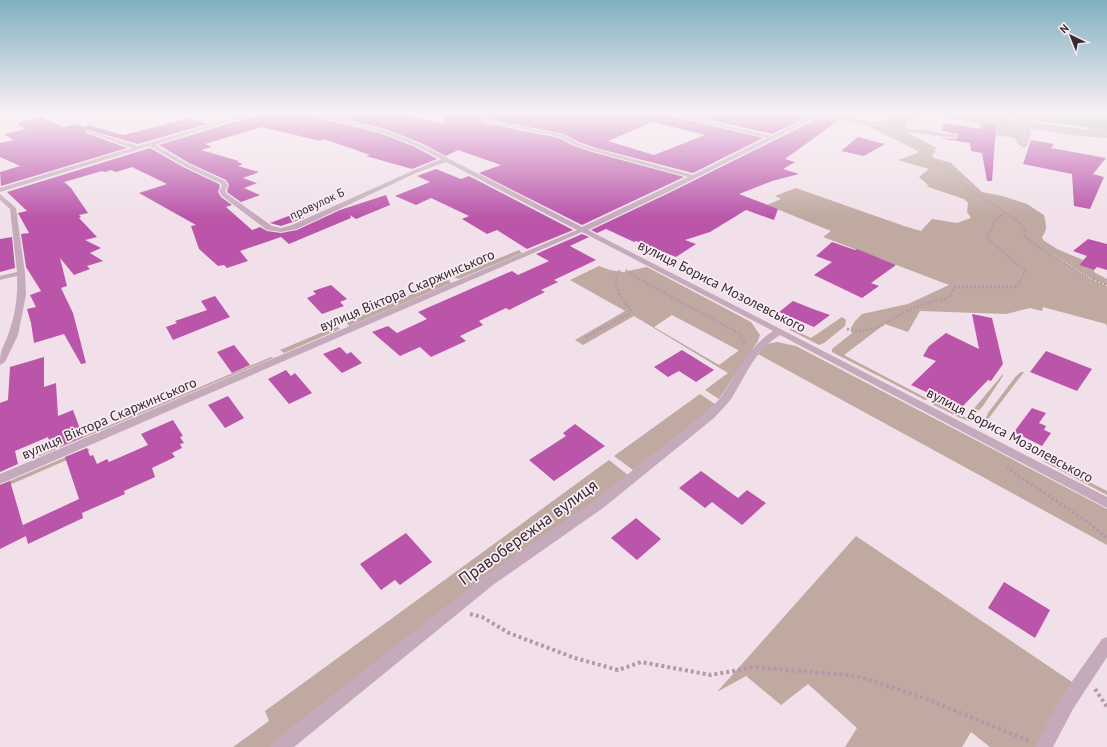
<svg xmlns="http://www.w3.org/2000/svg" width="1107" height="747" viewBox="0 0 1107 747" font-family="'PT Sans',sans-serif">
<rect width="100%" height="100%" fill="#f1e0e9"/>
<!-- green -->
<path fill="#bfa9a1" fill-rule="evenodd" d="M821 114 877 122 898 114H915L918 118 908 121 905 129 929 130 937 133 901 129Z
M923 114H949L1020 125 1025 129 1023 145H1018L1015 138 980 133V123Z
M960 114H981L1012 120 1090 130 1087 128 1107 130V136L1089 134Z
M819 115H823L904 131 937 148 934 150 936 151 932 155 934 158 951 163 982 192 1002 196 1027 204 1044 215C1046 225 1048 229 1042 237L1043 240 1057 249 1083 260 1079 265 1094 270V272L1107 279V285L1093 279 1038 246 1091 279 1107 286V327L1106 324 1043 307 1042 311 1030 308 1006 314 920 311 908 332 885 324 844 355 928 399 925 400 832 352V349L852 333 851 328 855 321 862 314 908 304 949 285 823 237 831 231 767 205 781 199 775 196 796 188 904 226 921 231 932 219 957 223 971 218 967 212 968 203 964 199 925 186H929L919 177 929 169 898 160 918 153V151L872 128 868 124 825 116 815 120 812 119Z
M519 250 522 253 459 279 453 277Z
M599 266 610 270 623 272 647 267 751 322 760 335 758 341 719 399 705 390 728 373 634 316 583 345 575 340 625 311 570 280ZM672 315 738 350V351L719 365 654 327Z
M448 279 451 283 349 326 346 322Z
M842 317 846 320 845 326 824 343 819 345 790 330V328L811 338Z
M337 326 340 329 284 353 280 350Z
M777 342 796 346 1107 509V545L758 354 767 344Z
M271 357 273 358 40 456H37Z
M1021 372H1024L982 427 988 413 1016 376Z
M1003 374V376L983 406 969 421 958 417 932 404 934 402 966 418Z
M700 394 715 404 692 425 633 470 614 456Z
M87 448 90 450 0 489V485Z
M1044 459 1107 491V495L1043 461Z
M609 460 628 475 589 505 479 583 271 747H233L269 721 265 711Z
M856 536 1072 682 1037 747H990L971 732 962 747H845L857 728 808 684 781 705 746 676 717 692Z"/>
<!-- water -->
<path fill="#83ab82" d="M985 114H1107V130Z"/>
<!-- building -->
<path fill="#ba55aa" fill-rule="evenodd" d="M260 114H313V116L323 119V121L327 120 380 133 415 147 437 159 412 169 366 156 370 155 324 139 320 141 262 127 205 144 212 147 201 150 239 161 237 162 243 164 238 166 259 172 243 178 257 183 244 188 260 195 241 202 228 193 227 191 229 185 226 180 189 163 159 145Z
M345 114H405L444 124 445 114H670L671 116 763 138 693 173 596 148 579 142 564 134 482 118 481 120 485 123 559 138 574 146 592 152 684 177 582 225 479 173 501 165 458 150 446 156 421 143 385 129 337 117ZM653 122 705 135 654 155 608 141Z
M682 114H814L772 134Z
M40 117 63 127 76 124 84 127 89 125 123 135 191 118 207 124 138 144 85 129 86 133 127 148 1 186 0 172 20 166 0 157V143L14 140 4 134 26 129 17 124 21 123 19 122Z
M819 118 838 121 785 159 795 162 783 169 799 174 772 181 739 194 778 209 774 220 746 210 710 232 685 240 696 244 676 257 636 241 634 242 606 229 597 233 591 230 673 191Z
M944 123 982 129 983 124 996 126 992 181H987L982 153 971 151 970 143 939 138 955 139 958 137 957 134 942 131Z
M858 137 885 144 864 156 841 151Z
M1031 140 1054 144 1051 148 1106 158 1093 174 1104 177 1090 209 1074 206 1072 174 1023 164Z
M150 148 183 167 219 184 220 186 218 192 221 197 232 205 226 207 252 230 260 227 267 231 281 233 297 230 340 210 386 195 390 205 356 219 350 215 351 218 289 244 281 237 240 251 248 261 227 268 224 265 218 266 199 249 191 226 196 225 139 193 167 184 132 167 116 172 111 170 105 172 102 171 64 182 71 188 88 213 79 215 81 217 79 218 97 237 85 240 101 248 90 253 103 261 87 266 90 269 74 275 60 258 67 286 61 288 73 313 86 363 81 364 64 334 34 343 31 323 27 309 36 307 30 295 41 291 26 267 21 234 29 233 18 213 27 211 7 192Z
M436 169 461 179 469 176 573 230 527 249 497 230 487 234 462 219 469 216 431 198 416 205 395 196 430 182 417 176Z
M294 214 304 218 281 226 270 223Z
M582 234 589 237 570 246 596 260 554 280 558 282 541 290 545 292 509 310 506 308 479 321 483 325 460 336 466 341 431 357 420 347 400 356 372 332 388 326 397 333 427 319 418 312 512 271 518 275 549 261 536 254Z
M12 237 15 268 0 272V239Z
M1088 239 1107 244V270L1097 267 1094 270 1079 265 1087 256 1073 251Z
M832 242 855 250 857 249 896 265 871 283 879 286 862 298 814 275 832 262 816 256Z
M331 285 347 299 340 302 344 306 322 314 307 298 316 294 313 291Z
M215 296 230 317 173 340 166 327 177 323 175 321 207 310 201 301Z
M793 301 813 309 830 315 814 327 779 312Z
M972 314 992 318 1003 364 991 381 988 380 961 408 911 385 936 361 923 356 929 346 946 333 979 349Z
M234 345 250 365 232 373 217 352Z
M340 347 347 354 351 352 362 363 342 373 323 354Z
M682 350 714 370 696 382 679 371 668 377 654 367Z
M1046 351 1092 369 1077 391 1030 372Z
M44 357V387L56 383 58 416 73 410 83 437 61 446 60 444 51 447 48 437 15 451 18 464 0 472V403L8 400 10 367Z
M286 370 291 376 295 373 312 393 289 404 268 379Z
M228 396 244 418 225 428 208 405Z
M1032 408 1046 413 1039 423 1046 426 1044 430 1051 433 1042 446 1014 432Z
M173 420 183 436 180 437 184 443 180 444 182 448 172 453 175 457 152 468 155 477 124 491 125 494 82 513 83 518 28 544 23 525 79 499 65 457 87 448 90 456 93 455 97 464 107 459 109 462 148 445 141 434Z
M575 424 605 446 554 481 529 460 566 436 563 433Z
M701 471 738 498 747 490 766 503 742 525 712 502 705 508 679 488Z
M10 481 26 536 0 549V485Z
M636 518 661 539 637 560 611 538Z
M406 533 432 562 400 585 395 580 381 590 360 564Z
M1004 582 1050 610 1035 638 988 608Z"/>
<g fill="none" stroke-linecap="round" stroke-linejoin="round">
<!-- path-far4 -->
<path stroke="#b497aa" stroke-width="1.5" stroke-dasharray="1 1" stroke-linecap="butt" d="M895 118 901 114
M915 142 934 162 951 171 966 187"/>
<!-- path-far3 -->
<path stroke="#b497aa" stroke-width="2" stroke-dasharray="1.5 1.5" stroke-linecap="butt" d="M965 186 1018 221 1025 230 1024 236C1046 253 1070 267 1095 280
M1005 213 996 219 987 238 1025 271 1021 280
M626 270 641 280
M616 280 620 269"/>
<!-- path-far2 -->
<path stroke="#b497aa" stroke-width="2.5" stroke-dasharray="2 2" stroke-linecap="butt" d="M639 279 740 334 745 345
M1093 279 1107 285
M847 329C871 338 894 316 915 307 925 303 937 301 948 298L955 287H1017L1021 279
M586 337 629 314 631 309C622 300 616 291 616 279"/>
<!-- path-far1 -->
<path stroke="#b497aa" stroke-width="3" stroke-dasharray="2.5 2.5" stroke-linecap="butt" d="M1007 466 1014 473 1088 522 1107 538"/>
<!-- path -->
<path stroke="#b497aa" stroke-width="4" stroke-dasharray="3 3" stroke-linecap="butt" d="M470 614 482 617 509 633 575 658 618 670 641 662 711 675 755 667 856 676 919 696 1029 741
M1095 689 1107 707"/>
<!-- minor -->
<path fill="#c5aabb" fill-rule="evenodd" d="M246 114H252L155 145 188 164 225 181 228 186 225 191 227 194 272 226 281 228 292 225 412 171 441 159 416 146 380 132 314 115V114H320L384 130 420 144 582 227 688 177 592 151 574 145 560 137 485 122 482 120 483 119 564 135 578 143 596 149 693 175 767 138 671 115V114H677L772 136 816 114H824L899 127 957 135V137L955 138 899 131 819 116 672 190 588 230 1107 497V508L780 335C754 351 747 374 731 399 726 406 719 412 714 418L603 508 493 585 294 747H271L274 741 483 577 595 500 706 412C712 406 719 401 723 394 739 371 748 347 773 331L582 232 0 484V474L577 230 446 162 416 173 297 229 281 232 267 230 222 196 219 191 222 186 220 183 184 166 150 146 0 192V188L132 148 86 132V130L138 146Z
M950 114 1027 123 1069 131 1107 134V138L1069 135 1030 128 1031 132 1027 146 1024 148 1021 146 1025 132V127L952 115Z
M0 194 16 208 25 273 26 295 18 335 5 362 0 365C0 349 3 349 8 335 15 317 18 296 17 276L0 280V276L17 272 10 209 0 200Z
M1107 637V657L1073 709 1053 747H1035L1061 697 1102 639Z"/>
</g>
<!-- sky -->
<linearGradient id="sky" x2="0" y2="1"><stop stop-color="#7fb0bf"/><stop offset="0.52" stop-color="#f9f1f5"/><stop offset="1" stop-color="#f9f1f5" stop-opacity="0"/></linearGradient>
<rect width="1107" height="218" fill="url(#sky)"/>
<g text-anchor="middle" stroke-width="3.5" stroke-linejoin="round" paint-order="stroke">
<!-- far-street labels -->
<g font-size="12" fill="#372b34" stroke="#f9ecf3">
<text transform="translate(317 204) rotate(-25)" y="4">провулок Б</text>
</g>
<!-- street labels -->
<g font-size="14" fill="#372b34" stroke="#f9ecf3">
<text transform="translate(722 286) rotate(27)" y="5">вулиця Бориса Мозолевського</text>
<text transform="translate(407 290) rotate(-23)" y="5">вулиця Віктора Скаржинського</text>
<text transform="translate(109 418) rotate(-23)" y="5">вулиця Віктора Скаржинського</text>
<text transform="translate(1010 435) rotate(28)" y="5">вулиця Бориса Мозолевського</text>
</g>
<!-- near-street labels -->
<g font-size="17" fill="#372b34" stroke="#f9ecf3">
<text transform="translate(528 532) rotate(-36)" y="6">Правобережна вулиця</text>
</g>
</g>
<!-- north arrow -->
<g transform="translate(1071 36) rotate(317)" stroke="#f9ecf3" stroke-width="3" paint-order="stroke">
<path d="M0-3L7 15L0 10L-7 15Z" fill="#372b34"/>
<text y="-6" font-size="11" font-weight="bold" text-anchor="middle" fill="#372b34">N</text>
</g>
</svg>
